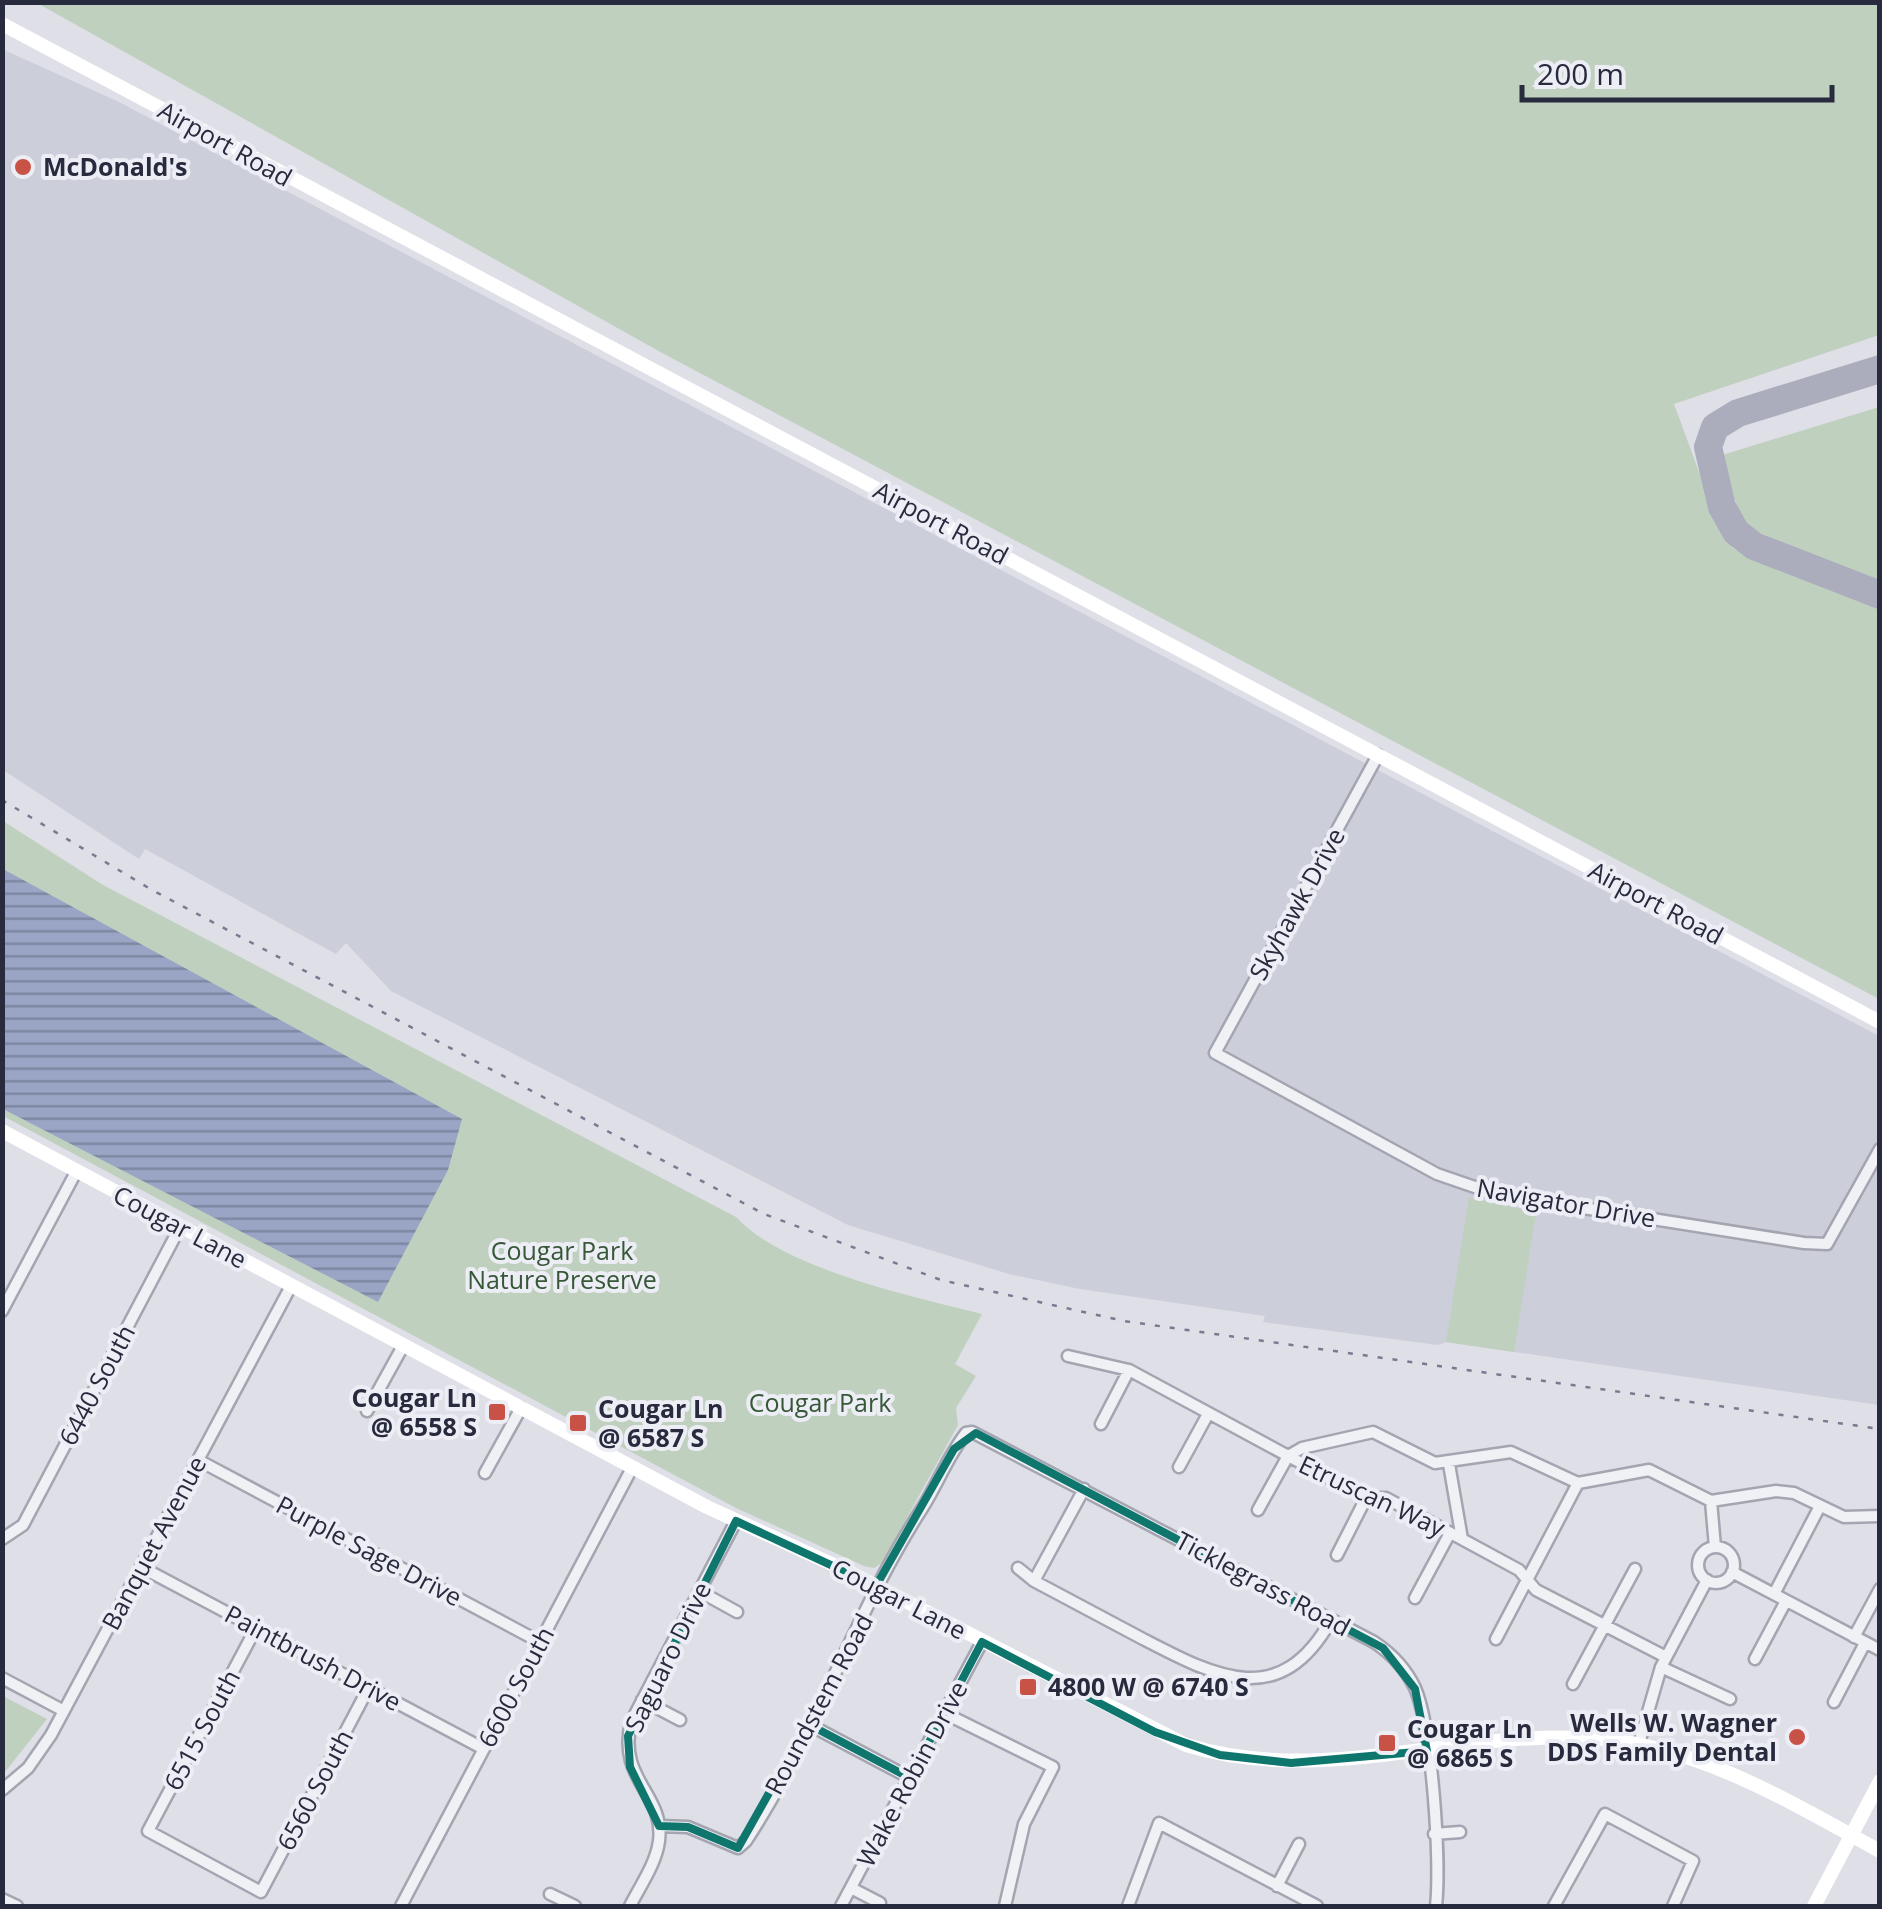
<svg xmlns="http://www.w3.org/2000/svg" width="1882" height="1909" viewBox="0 0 1882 1909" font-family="'Open Sans',sans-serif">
<defs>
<pattern id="water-rules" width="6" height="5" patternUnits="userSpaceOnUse" patternTransform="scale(2.5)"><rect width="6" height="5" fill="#9aa5c6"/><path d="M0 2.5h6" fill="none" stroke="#7e87a2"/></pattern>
</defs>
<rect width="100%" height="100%" fill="#dedfe7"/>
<!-- built -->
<path fill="#ccced9" d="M2 49 119 102 1879 1036V1405L1446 1342 1438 1345 1263 1322 1265 1316 1080 1289 1009 1274 848 1225 391 991 346 943 336 954 145 849 139 859 3 770Z"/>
<!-- green -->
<path fill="#c0d0bf" d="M37 3H1879V335L1674 404 1723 537 1734 549 1879 607V999L664 354Z
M1879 407V582L1745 527 1719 456Z
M3 821 103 885 736 1217C783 1269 915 1297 982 1314L955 1364 976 1376 956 1408 958 1425 882 1563 874 1568 864 1566 736 1508 3 1116Z
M1469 1197 1536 1213 1514 1352 1446 1342Z
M3 1696 47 1719 5 1772 2 1771Z"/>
<!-- water -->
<path fill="url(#water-rules)" d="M3 869 462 1119 448 1170 378 1302 3 1109Z"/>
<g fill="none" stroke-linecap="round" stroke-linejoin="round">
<!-- taxiway -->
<path stroke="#abadbc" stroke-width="28" d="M1880 369 1738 413 1715 427 1708 447 1722 507 1736 532 1754 546 1880 595"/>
<!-- street casing -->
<g stroke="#a4a5b1" stroke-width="15">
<path id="street" d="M1378 755 1215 1053 1437 1174 1495 1194 1804 1243 1827 1244 1880 1149
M2 1311 76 1172
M1068 1356 1129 1370 1366 1498H1386L1519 1570 1536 1590 1666 1657
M367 1411 403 1346
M1101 1424 1129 1370
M198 1460 540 1642
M1449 1464 1462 1539
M1179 1467 1208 1414
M485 1473 521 1408
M1711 1501 1715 1547
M1258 1510 1288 1456 1302 1448 1373 1432 1435 1463 1511 1452 1578 1483 1649 1470 1711 1501 1776 1491 1794 1493 1844 1517 1880 1516
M2 1539 23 1525 180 1227
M1698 1565a18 18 0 1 1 36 0a18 18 0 1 1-36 0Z
M1337 1555 1366 1498
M141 1567 484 1749
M1018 1568 1034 1581C1070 1600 1106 1619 1143 1639 1216 1677 1280 1711 1331 1620
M1732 1572 1880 1650
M1034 1581 1084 1489
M699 1591 737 1612
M1774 1594 1820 1506
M1415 1598 1450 1533
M256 1628 148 1831 261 1892 369 1687
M1854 1637 1880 1589
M1496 1639 1578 1483
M1755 1659 1786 1601
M1661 1667 1730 1699
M2 1678 64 1711
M1573 1684 1635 1569
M642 1700 680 1720
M1834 1702 1865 1643
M944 1713 1053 1767 1024 1824 1005 1906
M808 1724 910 1778
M1639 1743 1661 1667 1707 1580
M2 1790 28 1768 51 1735 291 1286
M659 1826 688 1827 738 1848 746 1841C815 1736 855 1612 923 1507 938 1483 948 1456 966 1433L972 1432 1374 1642C1392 1654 1406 1669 1415 1688 1432 1727 1441 1863 1436 1906
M1434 1834 1460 1832
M1277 1886 1299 1844
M851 1888 880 1903
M550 1894 575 1906
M2 1899 17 1906
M401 1906 632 1468
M630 1906C640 1886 656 1864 659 1841 665 1794 617 1780 631 1722L736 1521
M841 1906 982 1642
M1128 1906 1159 1823 1317 1906
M1554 1906 1605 1814 1693 1861 1673 1906"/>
</g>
<!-- street -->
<use href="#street" stroke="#f0f1f5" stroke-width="10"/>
<!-- secondary -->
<path stroke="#fff" stroke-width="14" d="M2 24 1880 1022
M2 1131 707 1507 847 1571 1186 1745C1327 1788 1460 1727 1600 1739 1701 1747 1792 1803 1880 1851
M1814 1906 1880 1781"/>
<!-- rail -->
<path stroke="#787b90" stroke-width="2.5" stroke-dasharray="5 10" stroke-linecap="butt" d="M2 800 152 890 764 1214 941 1280 1124 1321 1880 1429"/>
</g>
<!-- marked area -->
<path fill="none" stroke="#0f766e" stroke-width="8" stroke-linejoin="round" d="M976 1433 1383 1648 1415 1689 1427 1751 1291 1763 1220 1755 1155 1732 982 1642 910 1778 808 1724 738 1848 688 1827 659 1826 630 1767 628 1736 736 1521 876 1586 954 1449Z"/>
<!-- markers -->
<g fill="#c85246" stroke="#edeef5" stroke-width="4">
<circle cx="23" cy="167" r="10"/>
<rect x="487" y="1402" width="20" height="20" rx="5"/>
<rect x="568" y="1413" width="20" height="20" rx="5"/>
<rect x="1018" y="1677" width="20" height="20" rx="5"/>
<circle cx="1797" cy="1737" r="10"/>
<rect x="1377" y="1733" width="20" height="20" rx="5"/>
</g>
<g text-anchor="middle" stroke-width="8" stroke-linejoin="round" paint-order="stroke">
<!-- street labels -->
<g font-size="25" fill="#282a3d" stroke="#edeef5">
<text transform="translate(225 144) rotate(29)" y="9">Airport Road</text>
<text transform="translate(941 523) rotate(28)" y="9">Airport Road</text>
<text transform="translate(1656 903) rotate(28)" y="9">Airport Road</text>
<text transform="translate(1297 904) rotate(-61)" y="9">Skyhawk Drive</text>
<text transform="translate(1566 1203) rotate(10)" y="9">Navigator Drive</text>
<text transform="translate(180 1227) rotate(28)" y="9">Cougar Lane</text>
<text transform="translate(97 1385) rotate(-62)" y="9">6440 South</text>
<text transform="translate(1372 1496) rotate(25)" y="9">Etruscan Way</text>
<text transform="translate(154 1543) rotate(-62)" y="9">Banquet Avenue</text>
<text transform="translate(369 1551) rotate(28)" y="9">Purple Sage Drive</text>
<text transform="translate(1263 1584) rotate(28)" y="9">Ticklegrass Road</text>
<text transform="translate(899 1599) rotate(27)" y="9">Cougar Lane</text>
<text transform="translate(668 1657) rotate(-64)" y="9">Saguaro Drive</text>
<text transform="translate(313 1658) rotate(28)" y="9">Paintbrush Drive</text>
<text transform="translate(516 1687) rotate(-62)" y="9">6600 South</text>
<text transform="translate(819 1704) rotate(-62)" y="9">Roundstem Road</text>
<text transform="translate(202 1730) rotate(-62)" y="9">6515 South</text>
<text transform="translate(912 1774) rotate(-62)" y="9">Wake Robin Drive</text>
<text transform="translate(315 1790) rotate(-62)" y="9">6560 South</text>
</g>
<!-- poi labels -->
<g font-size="25" font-weight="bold" fill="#282a3d" stroke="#edeef5" text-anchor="start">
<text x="43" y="176">McDonald's</text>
<text x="477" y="1407" text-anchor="end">Cougar Ln<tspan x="477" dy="29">@ 6558 S</tspan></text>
<text x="598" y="1418">Cougar Ln<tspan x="598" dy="29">@ 6587 S</tspan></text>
<text x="1048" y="1696">4800 W @ 6740 S</text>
<text x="1777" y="1732" text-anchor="end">Wells W. Wagner<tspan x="1777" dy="29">DDS Family Dental</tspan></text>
<text x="1407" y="1738">Cougar Ln<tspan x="1407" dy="29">@ 6865 S</tspan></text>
</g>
<!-- park labels -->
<g font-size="25" fill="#365837" stroke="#edeef5">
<text x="562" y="1260">Cougar Park<tspan x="562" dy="29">Nature Preserve</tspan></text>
<text x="820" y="1412">Cougar Park</text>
</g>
</g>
<!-- border -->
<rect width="1882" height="1909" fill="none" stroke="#282a3d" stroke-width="10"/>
<!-- scale -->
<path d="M1522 85v15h310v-15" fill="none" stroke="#282a3d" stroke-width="5"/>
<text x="1537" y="85" font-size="30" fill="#282a3d" stroke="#edeef5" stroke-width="8" paint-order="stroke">200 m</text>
</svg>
